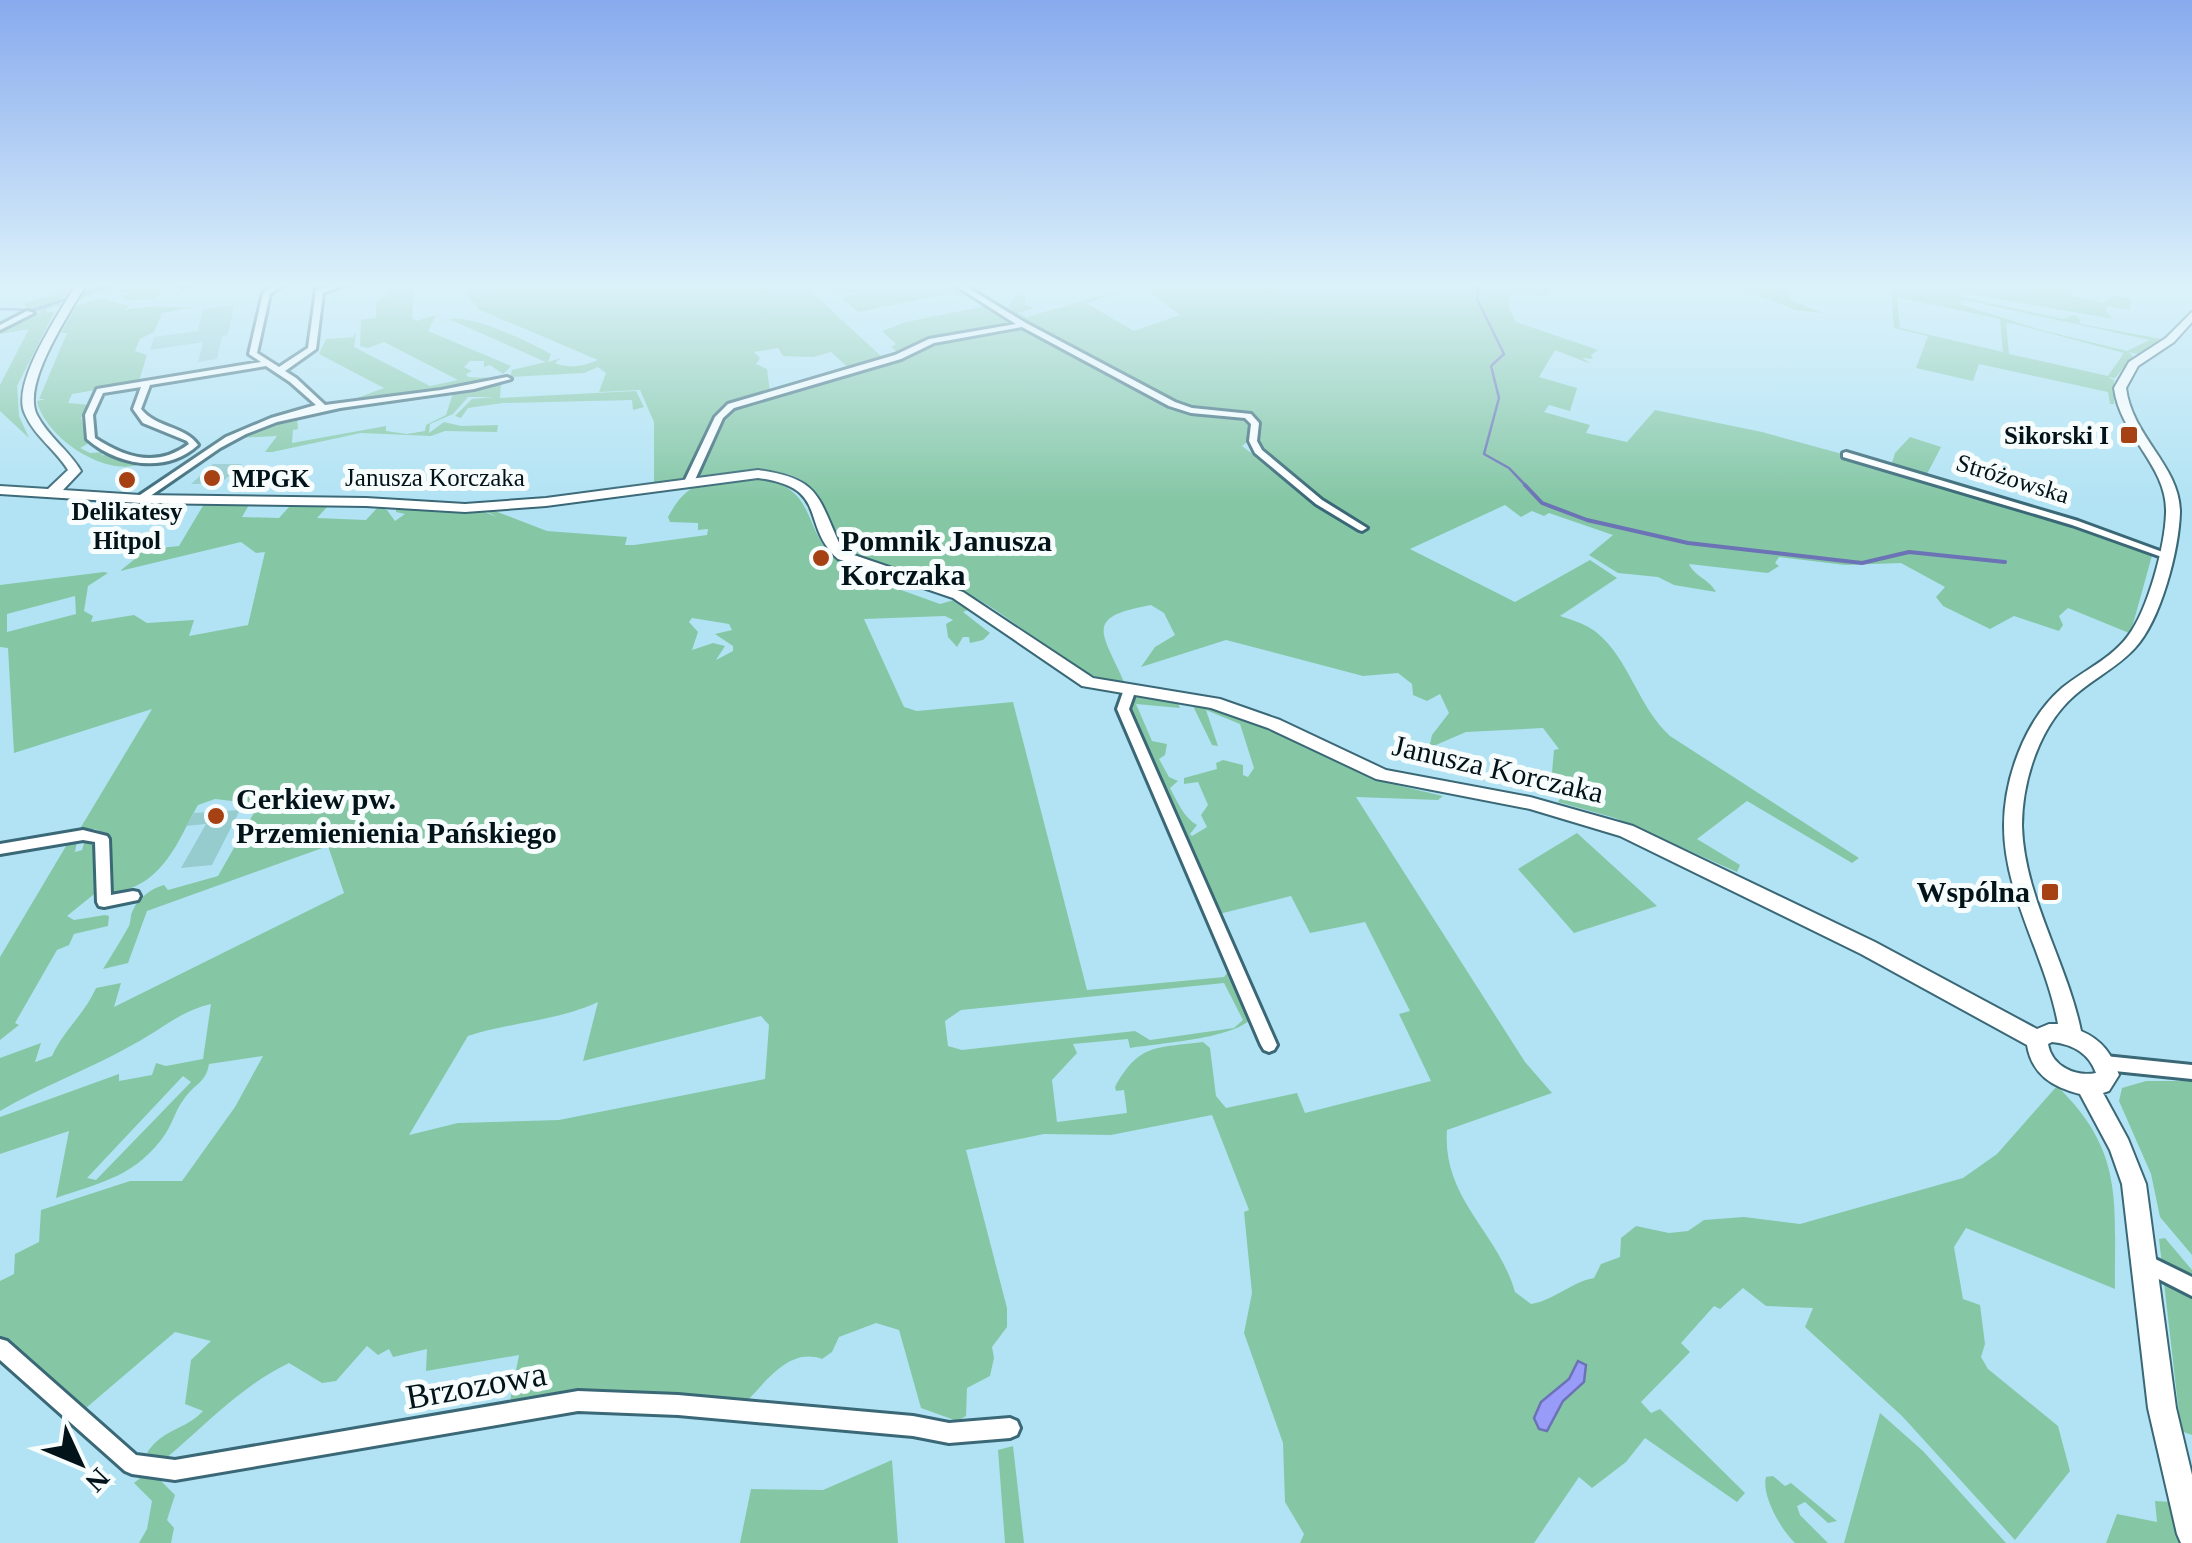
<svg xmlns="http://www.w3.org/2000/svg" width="2192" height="1543" viewBox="0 0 2192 1543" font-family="Georgia,serif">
<rect width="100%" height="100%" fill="#b2e3f4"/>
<!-- green -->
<path fill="#85c7a5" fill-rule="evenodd" d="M74 284H174L154 299 126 300 121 296 131 293 128 291 96 294 64 304Z
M390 284H415L412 318 416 321 436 315 428 331 511 366 503 374 490 365 484 367V361H470L464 367 472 371 466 374 468 377 494 378 356 402 357 398 384 388 319 354 326 339 353 337 356 333 354 347 430 386 458 380 384 342 368 348 360 346 361 320 376 318V301L389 295Z
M467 284H803L884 359 850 369 831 352 813 357 783 356 778 348 754 352 760 358 756 364 767 369 770 392 721 410 686 477 654 485V422L640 390 599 392 606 373 598 367 584 373 510 377 512 370 546 362 449 319C473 314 528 342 551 354L548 362 561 358 555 363C569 369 585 366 598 360L480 310 467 296Z
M827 284H955L976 295 964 289V297L948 294 858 312 841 298 872 288 837 295Z
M1142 284H1540L1551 289 1544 296 1509 292V307L1516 322 1598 350 1591 355 1593 359 1582 358 1591 364 1555 350 1539 377 1577 388 1570 411 1549 405 1544 412 1590 425 1586 433 1627 442 1655 410 1762 432 1846 455 2153 552 2133 624 2129 633 2068 608 2059 616 2063 625 2059 631 2014 616 1990 629 1943 606 1936 597 1945 587 1901 563 1845 565 1779 557 1775 563 1779 566 1768 573 1689 564C1694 576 1709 579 1716 592L1674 585 1658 577 1618 573 1589 555 1613 535 1549 513 1544 516 1532 511 1521 517 1505 505 1410 549 1515 602 1590 560 1617 578 1560 616C1572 620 1586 624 1596 632 1629 658 1638 707 1670 736L1859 858 1852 863 1747 801 1697 839 1740 865 1737 872 1615 818 1558 802 1567 789 1551 784 1554 750 1559 749 1543 728 1466 732 1429 748 1432 735 1449 713 1440 694 1427 701 1413 695 1412 684 1398 673 1363 676 1226 640 1141 667 1155 647 1175 635 1164 613 1151 605C1083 617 1102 632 1124 682L1121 686C1062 668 1038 637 989 606 946 579 897 571 851 554 831 537 832 513 817 494 783 452 736 485 698 475L726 413 755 400 889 363 942 339 1020 328 1180 407 1245 416 1252 424 1248 441 1242 446 1332 515 1362 531 1368 530C1339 504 1276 478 1258 440L1260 420C1235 402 1212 416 1185 406 1128 385 1077 349 1024 321L1008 307 1016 295 1024 293 1026 305 1034 308 1018 313 1027 317ZM1142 286 1180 315 1134 331 1086 303Z
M1727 284H1785L1791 300 1822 313 1796 310Z
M1845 284H2072L2082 287 2062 293 2103 303 2115 295 2149 304 2131 300 2130 310 2108 306 2105 310 2113 319 1965 293 1958 296 2063 319 2074 315 2079 318 2080 324 2161 339 2138 354 2128 352 2133 356 2115 378 2108 377 2114 380V404H2110L2108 392 1979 364 1973 381 1916 368 1928 336 1894 328 1891 291ZM1897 297 2000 319 2003 352 1900 328ZM1965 300 2150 340 2127 351 2041 330 1959 304ZM2006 323 2015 324 2124 353 2108 376 2009 354Z
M67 291 60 305 46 309 47 313 55 311 17 386 19 416 29 438 0 411V385L29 329 0 334V331L42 312 27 308 24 303Z
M101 298 129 306 125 310C152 303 173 310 201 306L162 313 154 332 140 339 135 351 147 355 139 381 183 375 72 394 68 403 91 405 87 415 81 417 89 443 80 448 90 453 107 452 100 455 128 457 131 458 125 462H145C109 481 45 438 37 401L46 399H39L67 333H61L76 306Z
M992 305 1015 321 926 339 896 351 891 347 896 344 882 331 906 322Z
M501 384 500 398 636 391 644 407 633 410 632 400 503 403 468 408 461 418 455 416 472 399 494 397H468L453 414 430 424 429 433 444 422 461 426 498 425 497 432 445 431 431 436 361 433 272 452H265L277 436 238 438 297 417 298 429 293 430 292 443 386 426V431L407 434 425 431 426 425 446 415 453 393Z
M1910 437 1941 447 1926 476 1891 466 1895 453Z
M751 478C829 483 794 545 853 567L854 573 940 604 954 600 970 609 963 612 990 633 983 640 970 643 969 637H963L957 647 948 637 946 624 953 620 945 616 864 619 904 707 917 711 1013 702 1087 990 1224 977 1231 968 1252 1018C1233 1039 1160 1043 1130 1048L1128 1039 1073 1044 1077 1053 1052 1080 1057 1122 1127 1113 1124 1090 1116 1091 1115 1087C1139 1043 1157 1048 1203 1042L1210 1048 1216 1096 1226 1108 1297 1093 1305 1113 1431 1081 1399 1014 1410 1011 1365 922 1310 933 1291 896 1215 915 1127 707 1137 697 1178 703 1180 708 1136 704 1152 741 1167 744 1165 755 1159 759 1169 777 1178 781 1170 788C1177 801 1184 818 1197 825L1190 834 1192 836 1207 827 1201 815 1208 805 1198 782 1184 784V778L1217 769 1216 763 1223 760 1243 765V775L1248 777 1254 768 1240 724 1206 710 1218 746 1212 745 1192 704 1253 720 1375 780 1443 796 1438 800 1356 797 1525 1062 1552 1093 1447 1130C1442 1199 1498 1232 1515 1292L1531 1304C1555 1300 1571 1282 1594 1278L1601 1264 1620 1257 1621 1238 1636 1226 1669 1233 1688 1231 1704 1220 1744 1217 1800 1224 1963 1178 1997 1154 2057 1086C2125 1152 2114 1202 2115 1289L1966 1228 1954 1247 1963 1299 1980 1305 1985 1344 1981 1357 1988 1369 2058 1426 2070 1471 2015 1540 1902 1416 1805 1327 1813 1308 1766 1306 1743 1288 1720 1309 1714 1306 1681 1343 1690 1352 1641 1402 1651 1413 1660 1409 1745 1493 1737 1502 1645 1438 1626 1462 1592 1488 1579 1477 1534 1543H1300L1304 1534 1285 1502 1283 1443 1244 1333 1252 1293 1244 1212 1249 1210 1212 1115 1111 1135 1044 1134 966 1150 1007 1308V1327L992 1347 994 1358 990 1376 967 1388 966 1416 957 1421 921 1408 899 1330 876 1323 839 1337 832 1352 822 1359C789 1347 766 1382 745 1403L591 1392 510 1401 519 1355 426 1371 427 1349 393 1357 389 1349 378 1355 367 1346 336 1381 322 1383 289 1363C241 1386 206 1425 165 1459L147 1453C163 1428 186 1430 203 1411L185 1404 191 1360 211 1341 175 1332 86 1408 0 1338V1281L14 1274 15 1254 39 1242 41 1210 130 1181H182L235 1107 263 1056 209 1064C206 1083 195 1083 184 1099 176 1109 173 1122 166 1133 137 1176 102 1182 56 1198L69 1131 0 1154V1117L119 1074V1081L152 1075 156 1063 166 1066 203 1059 211 1004C180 1011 161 1030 134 1044 91 1069 42 1086 0 1111V1058L41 1043 35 1062 52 1056C63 1031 84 1015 96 988L121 983 114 1007 344 893 328 846 147 911 128 963 103 969C112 955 121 940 129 926 131 922 130 915 133 910 138 898 152 888 164 885L168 890 218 876 259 804 215 799 198 805C178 840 164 886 112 893L109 835 95 829 78 832 152 709 14 753 8 648 0 647V585L104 572 108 573 88 586 84 611 93 616 91 622 134 615 147 623 194 620 189 636 248 625 265 552 256 553 241 542 120 571 136 558 140 550 179 546 204 504 249 505 242 517 279 518 289 507 328 506 317 518 366 520 378 507 387 510 395 521 405 514 396 512V507L480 510 497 517 484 510H492L547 531 627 537 625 545H634L707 535 708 529 698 530V523L670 522 668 517C691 475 707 484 751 478ZM75 596 76 614 7 632V614ZM692 618 729 624 732 630 715 634 733 646V651L716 660 725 646 713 643 692 650 698 632 689 622ZM1224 983 1243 1020 1234 1028 1150 1040 1135 1031 962 1050 948 1046 945 1021 961 1010ZM598 1002 583 1061 761 1016 769 1025 765 1079 559 1120 458 1123 409 1135 468 1036C511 1022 557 1021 598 1002ZM183 1076 191 1082 96 1180 87 1178Z
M1577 833 1657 906 1574 933 1518 869Z
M85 840 94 842 98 849V891L67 916 74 920 105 915 109 916 108 926 74 934 69 945 57 950 15 1023 19 1025 0 1040V957L69 841H77L75 852 82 850Z
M2146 1081H2192V1255L2160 1217 2151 1174 2119 1101 2122 1088Z
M2165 1238 2192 1270V1435L2181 1431 2159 1239Z
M1880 1413 1923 1451 2006 1543H1844Z
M1013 1446 1024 1543H1005L998 1450Z
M892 1460 898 1543H740L751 1489 823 1490Z
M145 1474 161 1481 175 1495 167 1520 174 1528 171 1543H139L147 1529 152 1501 134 1483Z
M1773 1476 1785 1486 1791 1483 1837 1521 1828 1523 1805 1502 1797 1506 1800 1515 1828 1543H1795C1781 1530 1761 1495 1766 1477Z
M2155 1501 2171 1502 2182 1543H2106L2117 1514 2157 1522Z"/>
<!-- water -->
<path fill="#989bf8" stroke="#6b72b5" stroke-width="2.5" d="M1578 1361 1586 1365 1584 1382 1563 1401 1547 1431 1539 1429 1534 1418 1541 1402 1569 1379Z"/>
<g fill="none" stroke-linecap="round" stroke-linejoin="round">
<!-- stream-far1 -->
<path stroke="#6b72b5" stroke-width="2.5" d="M1479 284 1477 299 1504 354 1491 366 1499 398 1484 454 1509 468 1528 488
M0 309 33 310 114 284"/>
<!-- stream -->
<path stroke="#6b72b5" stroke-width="4" d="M1525 485 1542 503 1587 520 1688 543 1862 563 1909 552 2005 562"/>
</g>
<!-- building -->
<path fill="#97cccf" d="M234 305 228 335 222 336 217 359 198 362 203 342 150 350 154 337 198 331 203 309Z
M213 464H242L220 484H191Z
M240 810 212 865 181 868 206 824 186 826 194 813Z"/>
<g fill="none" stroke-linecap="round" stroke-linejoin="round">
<!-- minor casing -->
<g stroke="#3a6876" stroke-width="6">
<path id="minor" d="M180 284H189L183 287Z
M275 284H284L270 294 257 353 279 367 308 348 316 290 337 284H348L323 293 316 349 285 371 296 378 325 405 441 390 507 377 511 379 474 389 340 408 277 422 246 434 220 448 143 501H137V497L226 437 271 418 316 405 290 382 266 366 150 385 141 409C156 428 185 426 198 445 166 474 118 466 87 439L85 415 97 389 261 362 249 354 263 293ZM141 387 133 409 143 423 187 441 189 444C157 468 126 458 95 438L93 415 103 393Z
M953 284H962L1026 323 1175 402 1192 408 1251 414 1259 423 1257 441 1262 450 1322 500 1367 528 1362 531 1359 530 1316 504 1255 453 1249 441 1251 424 1245 418 1191 413 1169 406 1022 327 934 343 901 359 734 408 723 418 694 482 689 485 686 484 684 482 715 417 728 404 895 355 929 339 1016 324Z
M27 311 34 313 0 330V325Z
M1846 452 2078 521 2168 554 2163 557 2159 556 2072 525 1843 457V453Z
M1129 688 1135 692 1129 709 1277 1045 1274 1050 1269 1052 1264 1050 1261 1045 1117 709 1123 692Z
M83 830 107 836 109 839 111 895 133 891 138 892 140 896 138 900 104 907 99 906 97 902 95 842 83 840 0 854V844Z
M2105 1056 2192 1065V1079L2105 1070 2099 1068 2097 1063 2099 1058Z
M2145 1254 2192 1277V1296L2139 1269 2136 1263 2139 1257Z
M0 1339 7 1341 136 1455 175 1460 578 1391 678 1395 913 1416 949 1423 1010 1418 1017 1421 1020 1428 1017 1435 1010 1438 949 1443 913 1436 678 1415 578 1411 175 1480 132 1474 125 1471 0 1360Z"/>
</g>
<!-- tertiary casing -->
<g stroke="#3a6876" stroke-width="4">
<path id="tertiary" d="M76 284H86C70 314 21 383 37 415 48 437 69 450 81 471L63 490 140 495 366 498 465 504 546 498 758 470C820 479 817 495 841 547L848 553 963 592 1093 678 1220 699 1280 720 1386 770 1530 797 1633 826 1875 942 2037 1029 2049 1024H2058C2046 957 2004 895 2004 826 2004 778 2025 720 2062 688 2084 670 2111 659 2128 636 2148 610 2165 546 2166 513 2168 466 2120 436 2114 388L2129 362 2166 338 2192 312V322L2174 342 2138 366 2126 388C2132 437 2180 466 2180 512 2179 550 2161 620 2135 648 2118 667 2094 678 2075 695 2040 725 2022 780 2022 826 2024 897 2067 962 2081 1031 2102 1040 2112 1054 2119 1075L2109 1091 2103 1093 2128 1139 2146 1184 2176 1408 2192 1475V1543H2181L2177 1534 2148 1408 2122 1184 2110 1150 2080 1094C2053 1087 2032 1075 2027 1045L1861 954 1620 836 1530 809 1376 779 1268 728 1211 708 1082 686 953 598 838 559C799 524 831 488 758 478L546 506 465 512 366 506 140 503 0 494V486L48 489 68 470C56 450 35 437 25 414 10 383 60 313 76 284ZM2052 1042C2072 1044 2089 1053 2096 1073 2076 1077 2052 1067 2048 1044Z"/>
</g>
<!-- minor -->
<use href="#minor" fill="#fff" fill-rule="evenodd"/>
<!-- tertiary -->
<use href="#tertiary" fill="#fff" fill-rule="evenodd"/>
</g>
<!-- sky -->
<linearGradient id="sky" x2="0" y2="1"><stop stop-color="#8ae"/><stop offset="0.57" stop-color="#dcf2fa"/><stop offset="1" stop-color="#dcf2fa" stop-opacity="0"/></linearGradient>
<rect width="2192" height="500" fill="url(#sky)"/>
<!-- markers -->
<g fill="#a64114" stroke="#f7fcfd" stroke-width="4">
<rect x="2119" y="425" width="20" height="20" rx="5"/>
<circle cx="212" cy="478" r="10"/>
<circle cx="127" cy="480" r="10"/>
<circle cx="821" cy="558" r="10"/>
<circle cx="216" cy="816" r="10"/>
<rect x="2040" y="882" width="20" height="20" rx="5"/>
</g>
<g text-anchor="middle" stroke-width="10" stroke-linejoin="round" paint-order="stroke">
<!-- far-poi labels -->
<g font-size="25" font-weight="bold" fill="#021319" stroke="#f7fcfd" text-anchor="end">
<text x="2109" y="444">Sikorski I</text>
<text x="232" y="487" text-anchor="start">MPGK</text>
<text x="127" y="520" text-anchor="middle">Delikatesy<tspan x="127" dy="29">Hitpol</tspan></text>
</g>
<!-- far-street labels -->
<g font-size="25" fill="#021319" stroke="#f7fcfd">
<text x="435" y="486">Janusza Korczaka</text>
<text transform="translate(2013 478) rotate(17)" y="9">Stróżowska</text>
</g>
<!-- poi labels -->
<g font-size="30" font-weight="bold" fill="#021319" stroke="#f7fcfd" text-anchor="start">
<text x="841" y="551">Pomnik Janusza<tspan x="841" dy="34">Korczaka</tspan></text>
<text x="236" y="809">Cerkiew pw.<tspan x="236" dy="34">Przemienienia Pańskiego</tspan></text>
<text x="2030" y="902" text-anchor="end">Wspólna</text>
</g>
<!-- street labels -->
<g font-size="30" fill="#021319" stroke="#f7fcfd">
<text transform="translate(1498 769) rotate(13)" y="10">Janusza Korczaka</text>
</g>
<!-- near-street labels -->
<g font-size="35" fill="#021319" stroke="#f7fcfd">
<text transform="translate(476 1385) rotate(-10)" y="12">Brzozowa</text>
</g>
</g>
<!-- north arrow -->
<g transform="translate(80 1463) rotate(134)" stroke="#f7fcfd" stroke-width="8" paint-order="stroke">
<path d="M0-8L18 38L0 25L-18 38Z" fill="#021319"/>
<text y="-15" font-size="28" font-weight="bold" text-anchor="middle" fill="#021319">N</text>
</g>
</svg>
